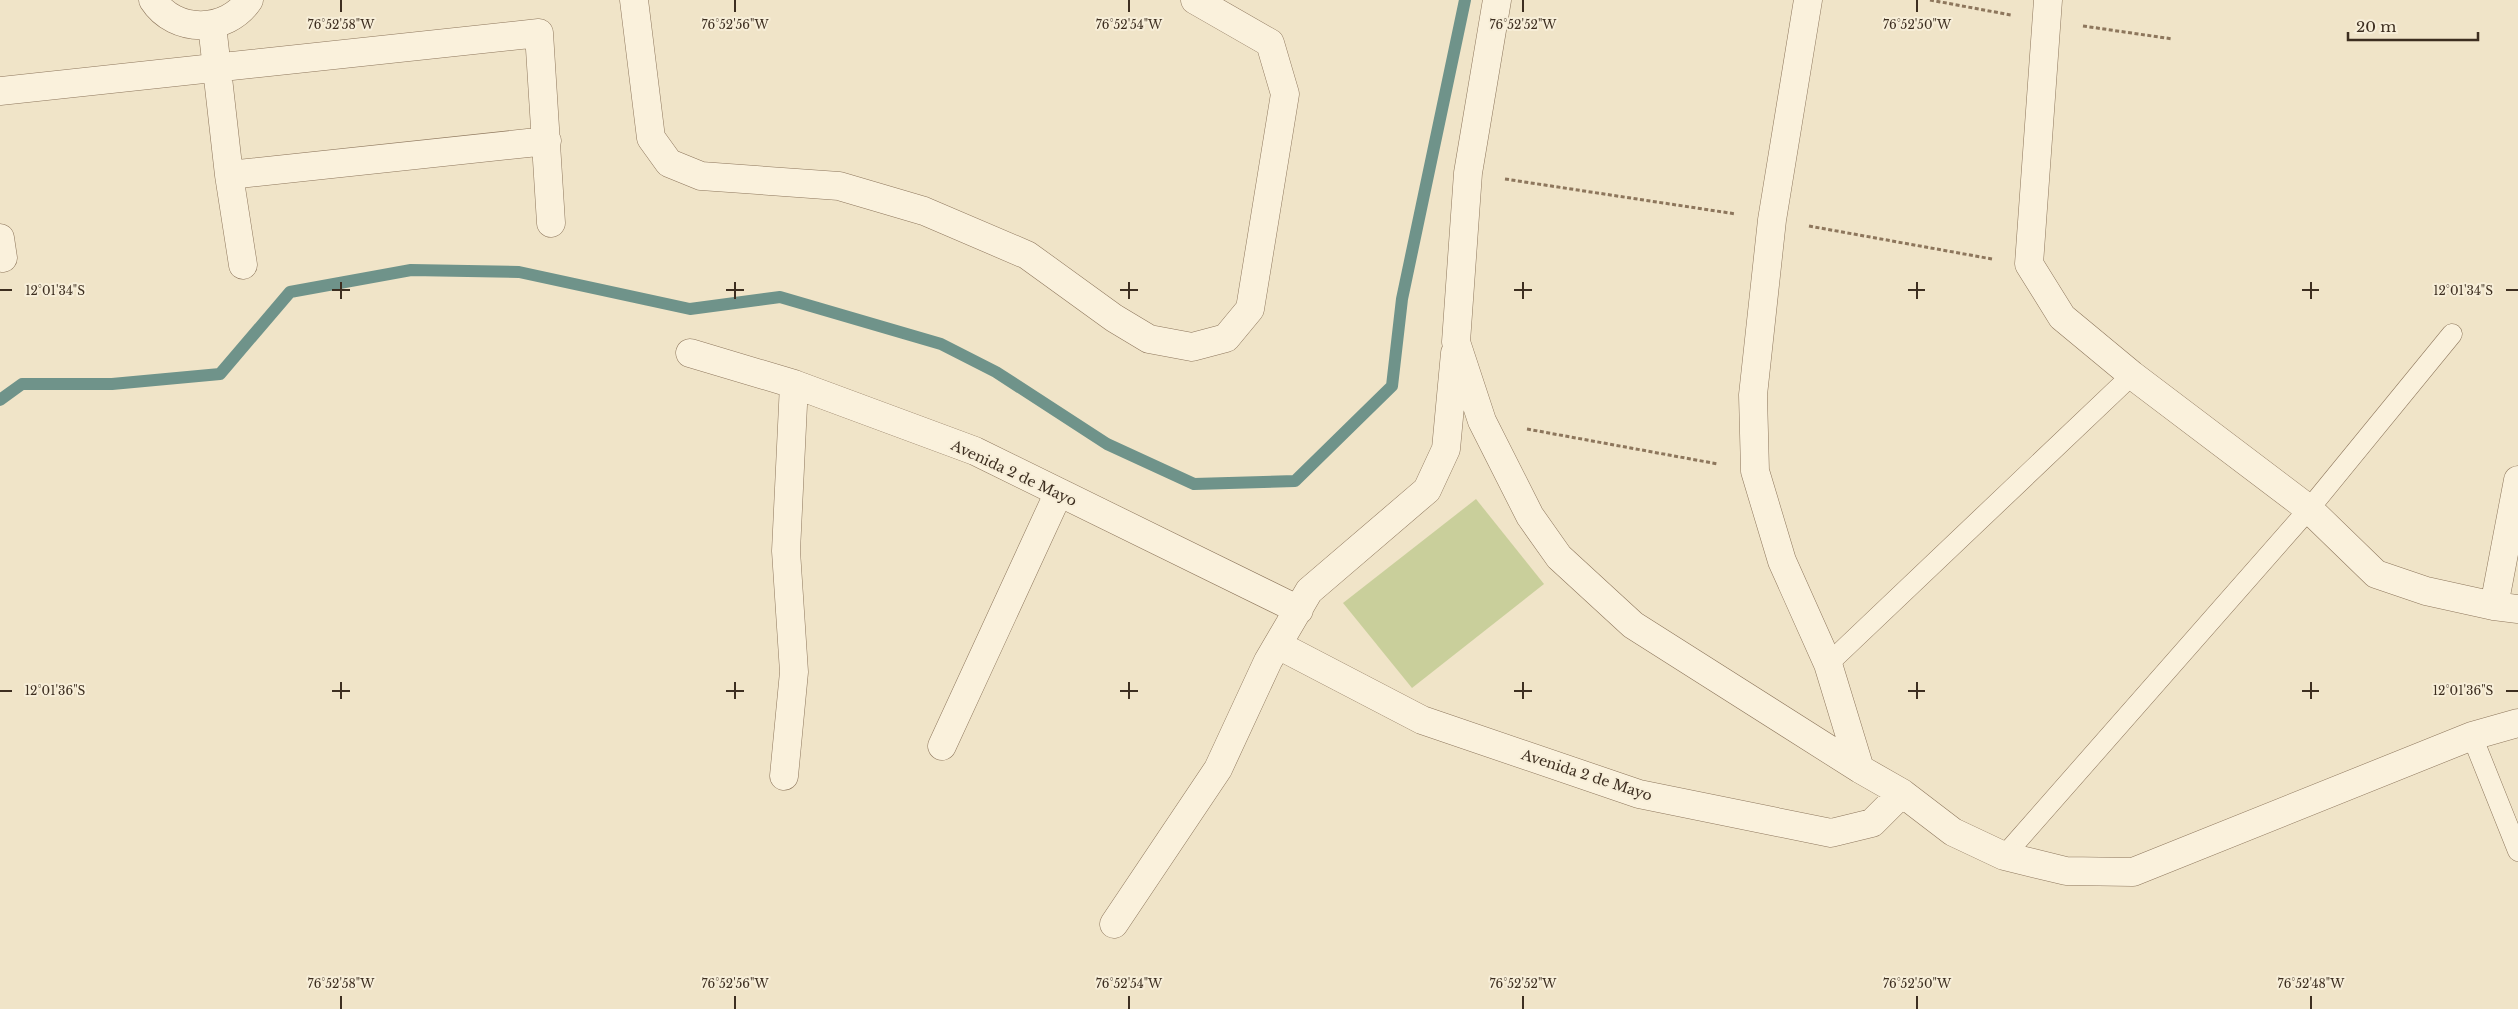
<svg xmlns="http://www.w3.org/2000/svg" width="2518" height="1009" viewBox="0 0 2518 1009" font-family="'Libre Baskerville',serif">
<rect width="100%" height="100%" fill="#f0e4c8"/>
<!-- green -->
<path fill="#c9cf9b" d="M1476 499 1544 584 1412 688 1343 603Z"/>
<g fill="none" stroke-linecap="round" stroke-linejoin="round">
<!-- stream -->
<path stroke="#6f938a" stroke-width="12" d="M0 400 22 384H112L220 374 290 292 411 270 519 272 690 309 780 297 941 344 996 372 1107 444 1194 484 1295 481 1392 386 1402 299 1465 0"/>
<!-- service casing -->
<g stroke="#8d765c" stroke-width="21">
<path id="service" d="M1828 664 2132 375
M2472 736 2518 851
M2004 856 2309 509 2452 334"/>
</g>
<!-- minor casing -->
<g stroke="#8d765c" stroke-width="29">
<path id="minor" d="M153 0C175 34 227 33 249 0
M634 0 651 138 669 163 701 176 839 186 924 211 1027 255 1114 318 1149 339 1192 347 1226 338 1250 309 1285 94 1270 43 1195 0
M1497 0 1468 173 1456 342 1482 421 1530 516 1559 557 1633 625 1860 769 1902 793 1953 832 2004 856 2066 871 2133 872 2472 736 2518 723
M1808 0 1772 220 1753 395 1755 471 1782 561 1828 664 1860 769
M2048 0 2029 264 2062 317 2132 375 2309 509 2376 574 2426 591 2494 606 2518 609
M212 25 229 175 243 265
M0 91 539 33 551 223
M229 175 547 141
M0 238 3 258
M690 353 794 384 975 451 1299 610
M2494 606 2518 480
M1278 645 1422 720 1639 794 1831 833 1872 823 1902 793
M942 746 1058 494
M784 776 794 672 786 551 794 384
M1114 924 1218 769 1268 661 1309 591 1427 490 1446 449 1455 353"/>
</g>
<!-- path -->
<path stroke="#8d765c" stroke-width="3" stroke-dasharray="4 2.5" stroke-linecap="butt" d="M1930 0 2011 15
M2083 26 2173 39
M1505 179 1736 214
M1809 226 1992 259
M1527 429 1718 464"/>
<!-- service -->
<use href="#service" stroke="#faf1dc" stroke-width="20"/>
<!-- minor -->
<use href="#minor" stroke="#faf1dc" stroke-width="28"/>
</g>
<!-- ticks -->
<path fill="none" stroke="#3d2e20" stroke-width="2" d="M341 0V12M735 0V12M1129 0V12M1523 0V12M1917 0V12M341 282V299M735 282V299M1129 282V299M1523 282V299M1917 282V299M2311 282V299M0 290H12M332 290H350M726 290H744M1120 290H1138M1514 290H1532M1908 290H1925M2302 290H2319M2506 290H2518M341 682V699M735 682V699M1129 682V699M1523 682V699M1917 682V699M2311 682V699M0 691H12M332 691H350M726 691H744M1120 691H1138M1514 691H1532M1908 691H1925M2302 691H2319M2506 691H2518M341 996V1009M735 996V1009M1129 996V1009M1523 996V1009M1917 996V1009M2311 996V1009"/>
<g text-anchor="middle" stroke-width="4" stroke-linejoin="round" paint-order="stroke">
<!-- street labels -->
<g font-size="14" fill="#3d2e20" stroke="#f7eed8">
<text transform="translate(1014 473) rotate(25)" y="5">Avenida 2 de Mayo</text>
<text transform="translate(1587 775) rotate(18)" y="5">Avenida 2 de Mayo</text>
</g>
</g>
<g font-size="12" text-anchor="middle" fill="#3d2e20" stroke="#f7eed8" stroke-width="4" stroke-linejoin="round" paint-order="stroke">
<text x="341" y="29">76°52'58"W</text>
<text x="735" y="29">76°52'56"W</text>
<text x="1129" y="29">76°52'54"W</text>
<text x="1523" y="29">76°52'52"W</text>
<text x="1917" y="29">76°52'50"W</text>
<text x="55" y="295">12°01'34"S</text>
<text x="2463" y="295">12°01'34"S</text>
<text x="55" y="695">12°01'36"S</text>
<text x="2463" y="695">12°01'36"S</text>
<text x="341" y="988">76°52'58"W</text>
<text x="735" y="988">76°52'56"W</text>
<text x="1129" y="988">76°52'54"W</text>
<text x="1523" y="988">76°52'52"W</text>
<text x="1917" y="988">76°52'50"W</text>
<text x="2311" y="988">76°52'48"W</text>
</g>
<!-- scale -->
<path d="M2348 32v8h130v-8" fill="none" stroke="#3d2e20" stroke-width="2.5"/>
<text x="2356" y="32" font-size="15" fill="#3d2e20" stroke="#f7eed8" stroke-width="4" paint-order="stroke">20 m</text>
</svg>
